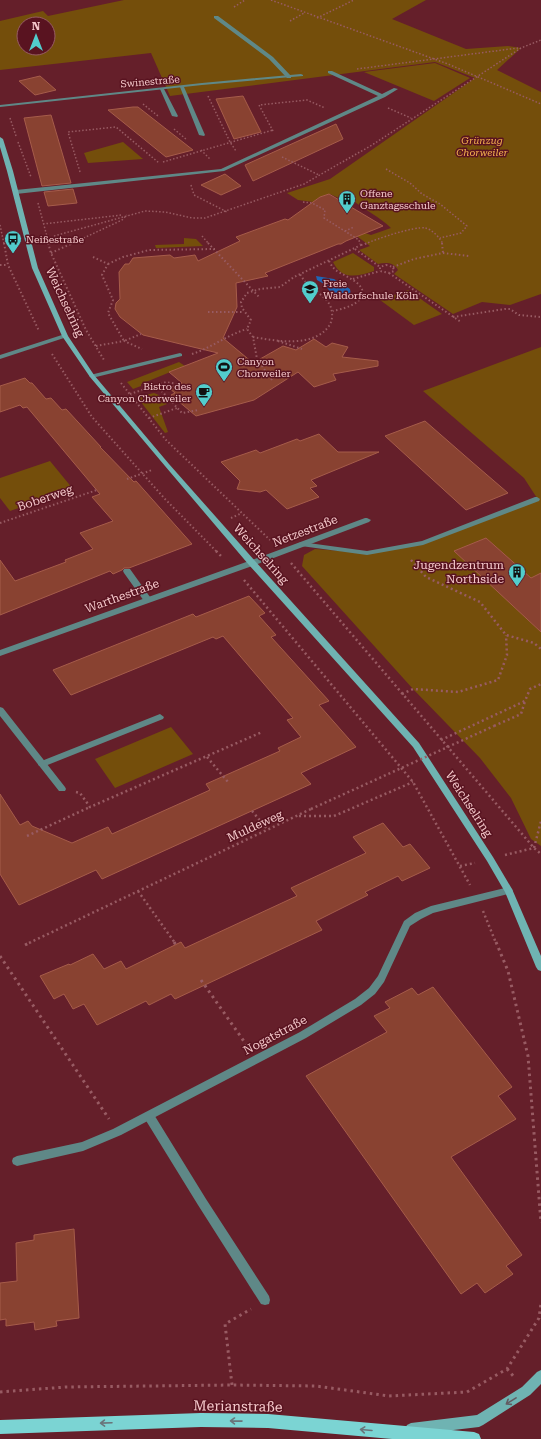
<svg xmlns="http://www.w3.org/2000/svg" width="541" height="1439" viewBox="0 0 541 1439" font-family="'Roboto Serif',serif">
<rect width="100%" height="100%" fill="#651f2a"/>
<!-- green -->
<path fill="#744e0b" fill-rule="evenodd" d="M124 0H426L392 19 466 49 508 46 521 48 497 70 541 92V294L510 305 482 302 453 314 394 274 398 270C394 262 385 262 378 264L359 250 370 246 350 231 362 232 371 235 391 228C380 217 365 210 352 200L347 202 330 194 320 197 313 202 298 200 287 193 330 179 475 78 435 62 170 96 151 53 0 70V21L43 11 48 16ZM24 24H48V48H24Z
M435 63 470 78 434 101 364 72Z
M123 142 143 159 88 163 84 153Z
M184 238 196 239 203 246 156 248 155 245 184 244Z
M353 253 374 267V271C358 276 342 281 333 262Z
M408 290 442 314 414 325 380 300Z
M541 347V583L531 578 486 538 455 551 541 632V846L531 839 511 798 480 758 413 689 302 566 304 555 315 549 367 553 423 543 537 498 524 478 423 391Z
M179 362 185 366 141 384V386L133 389 127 382Z
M154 393 159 395 167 404 159 407 168 432 165 433 137 397Z
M50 461 73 489 10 511 0 498V478Z
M171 727 193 754 115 788 95 759Z"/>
<!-- water -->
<path fill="#2066b5" d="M316 276 334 279 350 289 351 296 347 299 337 300 324 284 317 280Z"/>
<!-- building -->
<path fill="#894231" stroke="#a65c4a" d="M40 76 56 90 35 95 19 81Z
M243 96 261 132 234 139 216 99Z
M133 107H138L193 150 166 157 108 110Z
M51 115 71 183 42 186 24 118Z
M336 124 343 139 253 181 245 165Z
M225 174 241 186 221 195 201 185Z
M73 189 77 203 48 206 44 192Z
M329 194 383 226 346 241 341 244H338L265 273 268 276 236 283 237 307 223 338 253 363 283 346 296 350 314 339 326 347 332 343 348 347 342 357 378 361V366L333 374 336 380 314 387 298 372 254 400 196 416 171 395 175 393 169 388 182 383 169 372 218 353 143 335 120 317 115 309 116 303 120 299 119 272 125 264H129L133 258 170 255 174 258 195 255 198 261 240 241 236 237 285 219 288 220 320 197Z
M25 378 30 383H32L46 399 51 398 62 410 66 409 101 447H100L134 482 136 481 192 544 129 568H124L122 570 113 574 110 571 0 615V560L15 581 66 562 65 560 93 549 80 533 113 521 92 497 100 494 27 407 23 408 20 405 0 412V386Z
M425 421 472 462 508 493 466 510 385 436Z
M319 434 338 452H379L311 480 317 486 310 488 319 497 287 509 266 490 260 492 237 489 240 481 221 462 256 450 260 453 297 439 300 441Z
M486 538 531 578 541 573V632L454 551Z
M249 596 265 613 259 616 276 635 271 637 329 701 319 705 356 747 301 773 311 784 102 879 96 870 19 905 0 874V794L20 825 28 821 32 826 72 843 108 827 112 834 210 790 206 784 280 751 278 748 301 737 287 720 293 718 223 636 216 639 213 637 71 695 53 670 193 614 196 617Z
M383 823 403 847 410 844 430 868 402 881 398 876 365 892 368 895 316 921 322 930 175 999 171 994 149 1005 146 1001 97 1025 84 1004 73 1009 64 994 54 999 40 976 69 964 70 965 93 954 104 969 121 961 126 969 181 942 185 948 297 896 291 888 366 853 353 837Z
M433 987 512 1087 498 1096 516 1119 451 1157 522 1255 506 1266 513 1274 485 1293 477 1283 461 1294 306 1076 387 1032 374 1016 390 1008 385 1002 412 988 418 995Z
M74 1229 79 1318 56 1321 57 1326 35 1330 34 1322 6 1326V1319L0 1320V1283L17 1281 16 1243 34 1240V1235Z"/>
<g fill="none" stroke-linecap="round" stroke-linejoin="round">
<!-- path-far3 -->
<path stroke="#985b63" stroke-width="1.5" stroke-dasharray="1.5 2" stroke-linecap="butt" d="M271 0 448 64 541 104
M234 7 245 0
M317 18 354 0
M290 21 304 13
M357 69 518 48
M208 96 230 142 236 151
M143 104 158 116
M388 108 411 118
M10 118 16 136
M174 129 187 140
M273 131 259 105 307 100 325 108
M18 142 31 177
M201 150 210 159
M282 157 319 175
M163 162 273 130
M386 169 410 183 422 194 440 204 467 226 461 233 440 238
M80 172 68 132 116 127 159 163
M191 185 194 195 227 212
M303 202 312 203 325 210 324 218 359 240 360 244
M38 203 49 244
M43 224 122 215
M0 225 4 244
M345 231 354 227
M54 236 145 211 165 212 192 218H205L304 184 372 145 521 48 541 40
M202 236 209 244
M71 244 122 220 127 215
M365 244C376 239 415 226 425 228 432 229 440 238 443 244"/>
<!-- path-far2 -->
<path stroke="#985b63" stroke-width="2" stroke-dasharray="1.5 2.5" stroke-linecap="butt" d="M4 243 8 265 39 331
M48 243 51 253 86 330 104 360
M208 243 260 298
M442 243 443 253
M361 245 368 243
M355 249 380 267
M51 253 73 243
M93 257 108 264 102 275 113 300 108 313 124 341 141 334
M329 261C331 265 333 268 337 271 344 276 369 284 361 298 355 306 342 309 333 311
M108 264 123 257 149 250 215 249
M0 265H8
M386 265 393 267 394 271 389 273 380 271V267Z
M393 267 414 259 443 253 469 256
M389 273 461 322
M353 279 380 271
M208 312H243
M453 317 505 309H510L519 315 541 317
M253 337C276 341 313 348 329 326 333 320 333 312 330 305 322 292 307 288 300 274
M278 341 302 349
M96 346 124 341 142 349
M52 354 92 417 165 499 217 552
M192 354C211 348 227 335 247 329
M272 380 257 359 253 337 247 329 251 320 242 308 241 302 247 293 260 289 280 287 294 277 361 245 360 243
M121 383 166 440 270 540
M156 385 182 413 198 410
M130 394 166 382 177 384
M149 418 177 408
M127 479 152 470
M231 518 242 513
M0 523 97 490"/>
<!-- path-far1 -->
<path stroke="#985b63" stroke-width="2.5" stroke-dasharray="2 3" stroke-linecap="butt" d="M216 551 223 558
M411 560 426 577 480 602 506 635 534 643 541 649
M291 563 534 848 541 854
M244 580 413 782 470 885
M402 694 413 689 458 692 498 680 507 655 506 635
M494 726 521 714 525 701
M441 740 525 701 530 689 541 684
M207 757 228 782
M76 792 80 793 90 807 262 732
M252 811 268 830
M299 816H334L413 782
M27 836 90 807
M505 855 534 848 541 821
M460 866 475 863
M138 891 175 943
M483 911 496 943
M29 943 311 809"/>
<!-- path -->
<path stroke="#985b63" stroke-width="3" stroke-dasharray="2.5 4" stroke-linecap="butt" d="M174 942 176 945
M496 942 508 971 528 1056 541 1223
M25 945 31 942
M0 956 109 1119
M201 980 248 1047
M507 1369 515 1378
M232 1385 225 1324 251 1309
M0 1392 66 1387 232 1385 316 1386 389 1396 467 1392 507 1369 539 1318 541 1303"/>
<!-- lane -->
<path fill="#5f8887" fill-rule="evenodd" d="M214 16H218L273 57 291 76V78H287L269 59 214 18Z
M328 71H332L382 94 394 88 398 89 385 97 224 171 16 194 13 192 16 190 221 169 378 96 328 73Z
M180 86 184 87 205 135 204 136 199 135 180 87Z
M160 88 164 89 178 116 177 117 172 116 160 89Z
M180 353 182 354V356L92 378 89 376 90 375Z
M535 497H537L540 499 539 501 423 545 367 555 301 546 297 544 301 542 367 551 422 541Z
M124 569H130L150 597 151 599 150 601H144L124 573 123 571Z
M160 714 164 717 163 719 45 766H39L38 764 39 762Z
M149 1112 153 1113 206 1199 269 1296 270 1300 269 1304 265 1305 261 1304 198 1205 145 1119 144 1116 145 1113Z"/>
<!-- street -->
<path fill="#5f8887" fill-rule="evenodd" d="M301 74 303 75V76L202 85 0 107V105L202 83Z
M65 334 68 336 67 337 0 359V355Z
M365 518H367L371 520 369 522 255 565 0 656V650L249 561Z
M0 707 3 708 65 787 66 789 65 791H59L0 716Z
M509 887 512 889 513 891 512 893 433 913 421 919 410 926 384 982 375 994 361 1005 306 1038 121 1135 83 1151 17 1166 13 1164 12 1161 13 1158 17 1156 82 1142 113 1129 300 1032 355 999 369 988 378 976 404 921 415 913 431 906Z"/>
<!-- secondary -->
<path fill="#6fb3b2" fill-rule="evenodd" d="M0 137 3 139 13 171 38 268 68 336 94 375 169 464 255 561 419 743 493 857 512 889 541 956V971L538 970 536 967 505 892 487 861 413 747 249 565 165 466 90 377 62 336 32 268 7 171 0 147Z
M541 1370V1384L530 1395 483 1425 479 1427 411 1435 407 1433 405 1429 407 1425 411 1423 477 1415 522 1387 537 1372Z"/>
<!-- primary -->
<path fill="#7bd4d3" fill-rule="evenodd" d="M201 1413 268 1414 474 1432 479 1434 481 1439H392L268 1428 201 1427 0 1434V1420Z"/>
<!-- path-bridge -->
<path stroke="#985b63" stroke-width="2.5" stroke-dasharray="2 3" stroke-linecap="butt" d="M311 809 494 726"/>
</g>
<!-- one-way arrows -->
<defs><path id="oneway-shaft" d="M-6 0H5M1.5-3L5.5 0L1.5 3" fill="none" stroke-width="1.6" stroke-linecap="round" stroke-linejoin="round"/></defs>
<use stroke="#635b62" href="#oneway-shaft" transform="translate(511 1401) rotate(148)"/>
<g stroke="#6a747a">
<use href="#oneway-shaft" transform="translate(236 1421) rotate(-179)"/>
<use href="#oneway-shaft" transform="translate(106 1423) rotate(178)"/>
<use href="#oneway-shaft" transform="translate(366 1430) rotate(-175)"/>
</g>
<!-- icons -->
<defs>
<g id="building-pin" transform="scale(0.9)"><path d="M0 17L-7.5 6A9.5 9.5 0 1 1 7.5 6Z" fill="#52cdcc" stroke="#591320"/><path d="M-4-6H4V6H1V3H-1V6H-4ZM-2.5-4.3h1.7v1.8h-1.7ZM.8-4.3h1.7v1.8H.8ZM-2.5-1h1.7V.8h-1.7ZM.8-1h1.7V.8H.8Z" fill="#111"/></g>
<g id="bus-pin" transform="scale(0.9)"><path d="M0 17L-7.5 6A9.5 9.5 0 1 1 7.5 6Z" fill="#52cdcc" stroke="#591320"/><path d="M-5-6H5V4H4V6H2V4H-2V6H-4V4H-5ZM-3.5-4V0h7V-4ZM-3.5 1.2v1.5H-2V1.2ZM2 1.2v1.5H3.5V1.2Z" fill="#111"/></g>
<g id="school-pin" transform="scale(0.9)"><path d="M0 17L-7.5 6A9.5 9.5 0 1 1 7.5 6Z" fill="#52cdcc" stroke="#591320"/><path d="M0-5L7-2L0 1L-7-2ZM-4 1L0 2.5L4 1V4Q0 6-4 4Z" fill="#111"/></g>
<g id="stadium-pin" transform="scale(0.9)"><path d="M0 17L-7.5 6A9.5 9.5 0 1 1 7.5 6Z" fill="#52cdcc" stroke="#591320"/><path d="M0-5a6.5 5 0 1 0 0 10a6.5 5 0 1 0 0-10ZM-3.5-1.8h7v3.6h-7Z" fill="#111"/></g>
<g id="cafe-pin" transform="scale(0.9)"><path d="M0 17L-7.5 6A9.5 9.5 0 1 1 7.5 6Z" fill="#52cdcc" stroke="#591320"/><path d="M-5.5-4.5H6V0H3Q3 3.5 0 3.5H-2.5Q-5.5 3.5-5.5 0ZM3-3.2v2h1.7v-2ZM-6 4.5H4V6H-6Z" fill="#111"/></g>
</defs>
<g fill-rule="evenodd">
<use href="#building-pin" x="347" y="199"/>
<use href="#bus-pin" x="13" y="239"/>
<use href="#school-pin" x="310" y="289"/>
<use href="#stadium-pin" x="224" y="367"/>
<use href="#cafe-pin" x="204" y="392"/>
<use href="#building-pin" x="517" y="572"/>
</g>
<g text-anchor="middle" stroke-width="3" stroke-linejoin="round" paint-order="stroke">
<!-- far-street labels -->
<g font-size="10" fill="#f4c8ca" stroke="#591320">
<text transform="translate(150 81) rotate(-5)" y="4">Swinestraße</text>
</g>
<!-- far-park labels -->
<g font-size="10" font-style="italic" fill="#f6b450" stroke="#591320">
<text x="482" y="144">Grünzug<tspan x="482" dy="12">Chorweiler</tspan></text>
</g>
<!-- far-poi labels -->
<g font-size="10" fill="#f4c8ca" stroke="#591320" text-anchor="start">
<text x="360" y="197">Offene<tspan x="360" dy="12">Ganztagsschule</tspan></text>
<text x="26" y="243">Neißestraße</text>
<text x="323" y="287">Freie<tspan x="323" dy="12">Waldorfschule Köln</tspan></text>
<text x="237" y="365">Canyon<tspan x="237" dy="12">Chorweiler</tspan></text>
<text x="191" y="390" text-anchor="end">Bistro des<tspan x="191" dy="12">Canyon Chorweiler</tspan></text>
</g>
<!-- street labels -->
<g font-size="12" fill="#f4c8ca" stroke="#591320">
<text transform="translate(65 302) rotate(65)" y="4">Weichselring</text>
<text transform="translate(45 498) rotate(-19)" y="4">Boberweg</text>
<text transform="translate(305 531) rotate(-21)" y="4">Netzestraße</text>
<text transform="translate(261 554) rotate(48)" y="4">Weichselring</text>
<text transform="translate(122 596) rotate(-20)" y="4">Warthestraße</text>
<text transform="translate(469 804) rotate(57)" y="4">Weichselring</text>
<text transform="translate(255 826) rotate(-25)" y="4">Muldeweg</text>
<text transform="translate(275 1035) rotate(-28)" y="4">Nogatstraße</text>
</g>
<!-- poi labels -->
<g font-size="12" fill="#f4c8ca" stroke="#591320" text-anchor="end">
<text x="504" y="569">Jugendzentrum<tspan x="504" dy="14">Northside</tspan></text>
</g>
<!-- near-street labels -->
<g font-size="14" fill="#f4c8ca" stroke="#591320">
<text transform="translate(238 1406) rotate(1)" y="5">Merianstraße</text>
</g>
</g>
<!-- north arrow -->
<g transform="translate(36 36)"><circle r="19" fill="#591320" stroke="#975b64"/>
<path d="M0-3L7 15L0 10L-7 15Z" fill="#52cdcc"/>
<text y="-6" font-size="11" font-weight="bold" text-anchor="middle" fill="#f4c8ca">N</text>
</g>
</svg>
